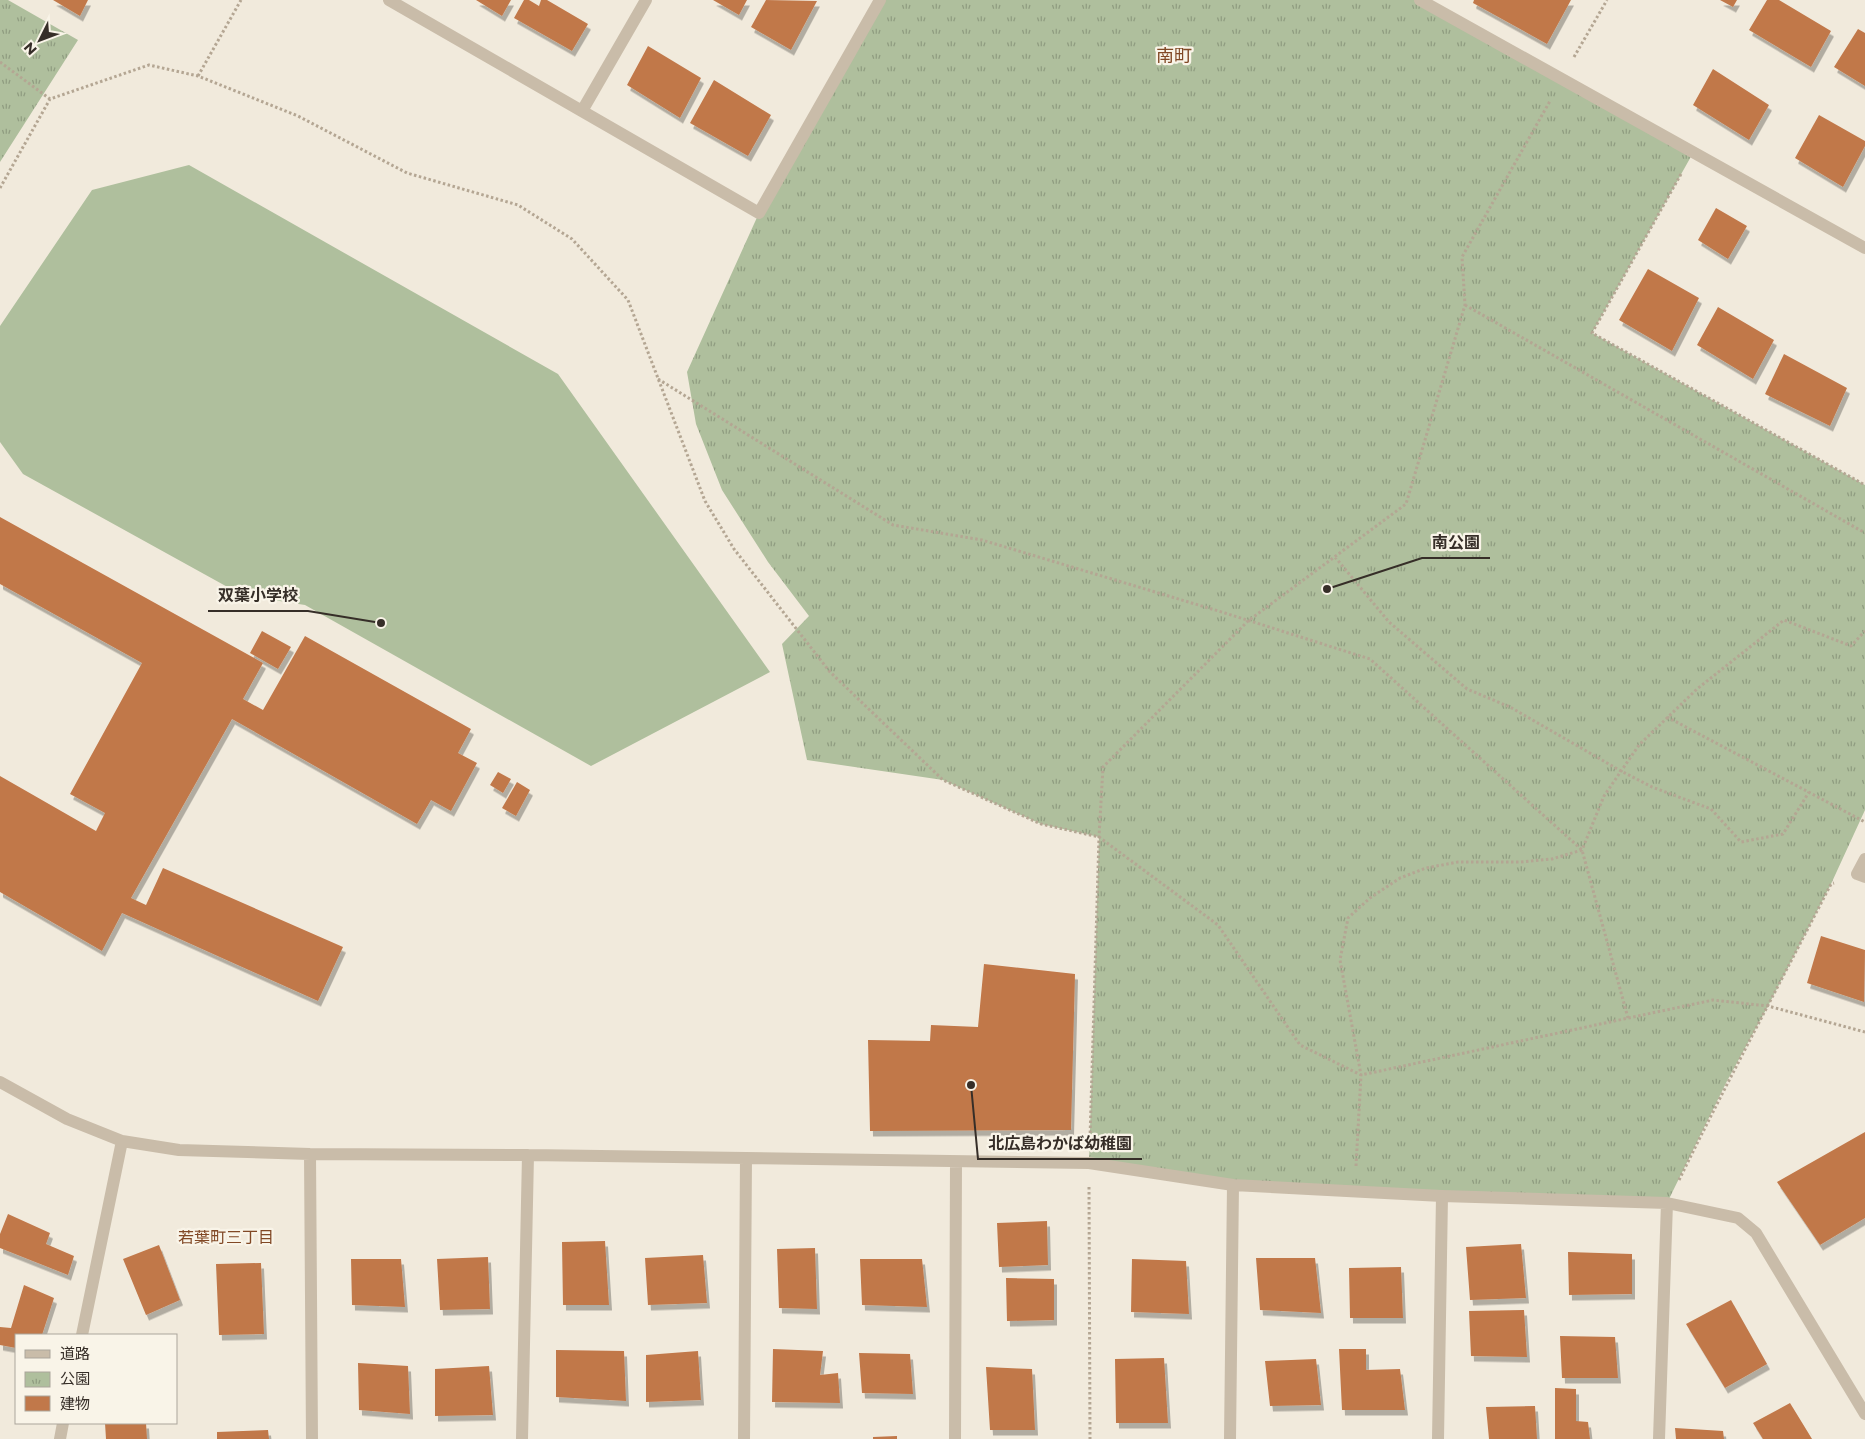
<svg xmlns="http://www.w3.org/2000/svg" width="1865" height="1439" viewBox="0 0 1865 1439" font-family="Montserrat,'Noto Sans JP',sans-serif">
<defs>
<pattern id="park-tufts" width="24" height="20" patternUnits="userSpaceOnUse" patternTransform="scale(1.25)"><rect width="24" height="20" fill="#afbf9d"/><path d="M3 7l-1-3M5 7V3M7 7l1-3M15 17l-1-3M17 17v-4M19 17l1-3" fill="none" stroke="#8f9c80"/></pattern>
<filter id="shadow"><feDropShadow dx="3" dy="5.5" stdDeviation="0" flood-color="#0004"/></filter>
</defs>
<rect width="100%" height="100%" fill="#f1eadc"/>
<!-- grass -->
<path fill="#afbf9d" d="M189 165 558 374 770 672 591 766 305 605 242 595 23 474 0 442V326L92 190Z"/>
<!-- park -->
<path fill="url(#park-tufts)" d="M0 0H8L78 40 0 162Z
M880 0H1420L1693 153 1592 333 1865 485V810L1831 884 1768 1006 1727 1081 1667 1203 1233 1185 1089 1163 1099 837 1041 824 943 780 807 760 782 644 809 616 768 562 722 490 696 424 687 372 759 213Z"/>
<!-- building -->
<path fill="#c1784a" filter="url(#shadow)" d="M53 0H88L80 16Z
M476 0H511L502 16Z
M524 0H529L539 6 541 0H547L588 24 572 51 514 18Z
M713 0H747L739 15Z
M766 0 817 1 791 50 751 27Z
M1474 0H1571L1547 44 1473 3Z
M1720 0H1737L1733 7Z
M1767 0H1779L1831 31 1811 67 1749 30Z
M1858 29 1865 33V86L1834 67Z
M648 46 701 78 680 118 627 85Z
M1713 69 1769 105 1749 140 1693 105Z
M714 80 771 115 748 156 690 123Z
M1819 115 1865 141V146L1843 187 1795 158Z
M1716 208 1747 226 1728 259 1698 240Z
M1648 269 1699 298 1672 351 1619 320Z
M1718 307 1774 340 1753 379 1697 345Z
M1784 354 1847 388 1830 426 1765 394Z
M0 517 263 663 243 699 263 710 305 636 471 729 458 753 477 763 451 811 431 800 417 824 232 719 131 898 146 905 163 868 343 947 318 1001 122 913 102 951 0 892V776L96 831 105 813 70 794 142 663 0 584Z
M262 631 291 647 278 669 250 653Z
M498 772 511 779 503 793 490 785Z
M517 782 530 790 516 816 502 808Z
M1821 936 1865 950 1864 1002 1807 983Z
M984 964 1075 974 1071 1130 870 1131 868 1040 930 1041 931 1025 978 1027Z
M1865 1132V1218L1820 1245 1777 1182Z
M8 1214 50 1233 46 1244 74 1256 68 1275 0 1248V1234Z
M1047 1221 1048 1265 999 1267 997 1223Z
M605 1241 609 1305H563L562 1242Z
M1521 1244 1526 1298 1470 1300 1466 1247Z
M159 1245 180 1300 146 1315 123 1259Z
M815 1248 817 1309 779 1308 777 1249Z
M1568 1252 1632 1254V1294L1569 1295Z
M703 1255 707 1303 648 1305 645 1258Z
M488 1257 490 1309 440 1310 437 1259Z
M1256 1258H1315L1321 1313 1260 1310Z
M351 1259H401L405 1307 352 1305Z
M860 1259H922L927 1307 862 1305Z
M1132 1259 1186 1261 1189 1314 1131 1312Z
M261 1263 264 1334 219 1335 216 1264Z
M1401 1267 1403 1318H1350L1349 1268Z
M1006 1278 1054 1279V1320L1007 1321Z
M24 1285 54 1298 42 1335H16V1348L0 1345V1327L11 1328Z
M1731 1300 1767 1364 1725 1388 1686 1324Z
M1524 1310 1527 1357 1471 1356 1469 1311Z
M1560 1336 1615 1337 1618 1378H1562Z
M773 1349 823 1351 820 1375 838 1373 840 1403 772 1402Z
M1339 1349H1366V1370L1400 1369 1405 1410H1342Z
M556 1350 624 1351 626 1401 556 1397Z
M698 1351 701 1400 646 1402V1355Z
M859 1353 910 1354 913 1394 862 1393Z
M1164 1358 1168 1423H1116L1115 1359Z
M1316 1359 1321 1405 1270 1406 1265 1361Z
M358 1363 408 1366 410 1414 359 1410Z
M489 1366 493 1415 435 1416V1369Z
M986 1367 1032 1369 1035 1430H990Z
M1555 1388 1576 1389V1421L1588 1422 1590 1439H1555Z
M1790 1403 1812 1439H1763L1753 1423Z
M1535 1406 1537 1439H1489L1486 1407Z
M105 1423H146L147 1439H106Z
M1675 1428 1723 1431 1724 1439H1676Z
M268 1430 269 1439H217V1432Z
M897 1436V1439H873V1437Z"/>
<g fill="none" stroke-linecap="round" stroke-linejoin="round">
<!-- path -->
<path stroke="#b4a693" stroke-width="3" stroke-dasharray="2.5 2.5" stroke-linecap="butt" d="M1574 57 1607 0
M0 62 50 99
M198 76 241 0
M1681 174 1592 333 1865 485
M0 188 50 99 149 65 198 76 298 116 407 173 518 205 572 239 628 300 705 501 734 549 830 672 943 780 1041 824 1099 837 1218 925 1300 1045 1361 1075 1713 1000 1768 1006 1865 1032
M1465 305 1865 533
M658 379 893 525 982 540 1225 613 1370 659 1582 850 1628 1018
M1335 557 1389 622 1467 689 1510 707 1621 771 1652 787 1711 809 1741 842 1783 834 1809 792
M1667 717 1865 822
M1090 1138 1099 837 1103 767 1248 621 1406 504 1465 305 1462 257 1550 101
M1356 1166 1361 1075 1340 960 1348 918 1370 898 1400 878 1426 868 1458 862H1521L1552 859 1582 850 1604 796 1639 745 1697 689 1784 620 1851 646 1865 631
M1679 1180C1728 1080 1780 983 1831 884L1834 883
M1089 1187 1090 1439"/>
<!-- street -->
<path stroke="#c9bca9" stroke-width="12" d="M389 0 759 213 880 0
M1420 0 1865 248
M582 111 646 0
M1865 859 1857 874 1865 877
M0 1082 67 1119 122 1141 179 1150 310 1154 528 1155 1089 1163 1233 1185 1442 1196 1667 1203 1738 1218 1756 1233 1865 1414
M310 1154 312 1439
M82 1335 122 1141
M60 1439 63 1423
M522 1439 528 1155
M744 1439 746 1158
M955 1439 956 1162
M1230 1439 1233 1185
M1438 1439 1442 1196
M1659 1439 1667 1203"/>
</g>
<g text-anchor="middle" stroke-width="4.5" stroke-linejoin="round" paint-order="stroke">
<!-- neighbourhood labels -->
<g font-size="16" fill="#814825" stroke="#f9f4e8">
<text x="226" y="1243">若葉町三丁目</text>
</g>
<!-- quarter labels -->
<g font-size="18" fill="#814825" stroke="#f9f4e8">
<text x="1174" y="62">南町</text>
</g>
</g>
<!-- callouts -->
<path fill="none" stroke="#362e28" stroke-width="2" d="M1327 589L1422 558H1490M381 623L308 611H208M971 1085L978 1159H1142"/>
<g fill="#362e28" stroke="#f9f4e8" stroke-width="2">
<circle cx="1327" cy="589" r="5"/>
<circle cx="381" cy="623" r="5"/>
<circle cx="971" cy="1085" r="5"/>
</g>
<g font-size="16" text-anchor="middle" font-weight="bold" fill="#362e28" stroke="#f9f4e8" stroke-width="4.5" stroke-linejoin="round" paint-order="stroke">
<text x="1456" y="548">南公園</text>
<text x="258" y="601">双葉小学校</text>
<text x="1060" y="1149">北広島わかば幼稚園</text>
</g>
<!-- legend -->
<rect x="15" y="1334" width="162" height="90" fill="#f9f4e8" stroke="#aba59b"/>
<rect x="25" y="1350" width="25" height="8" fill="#c9bca9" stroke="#aba59b"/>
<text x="60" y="1359" font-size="15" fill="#362e28">道路</text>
<rect x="25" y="1372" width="25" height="15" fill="url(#park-tufts)" stroke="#aba59b"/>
<text x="60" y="1384" font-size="15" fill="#362e28">公園</text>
<rect x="25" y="1396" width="25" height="15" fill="#c1784a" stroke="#aba59b"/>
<text x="60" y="1409" font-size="15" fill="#362e28">建物</text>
<!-- north arrow -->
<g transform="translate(40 40) rotate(228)" stroke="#f9f4e8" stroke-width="4" paint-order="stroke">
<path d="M0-4L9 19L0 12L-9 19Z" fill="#362e28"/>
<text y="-8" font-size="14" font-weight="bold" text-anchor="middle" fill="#362e28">N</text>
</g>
</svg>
